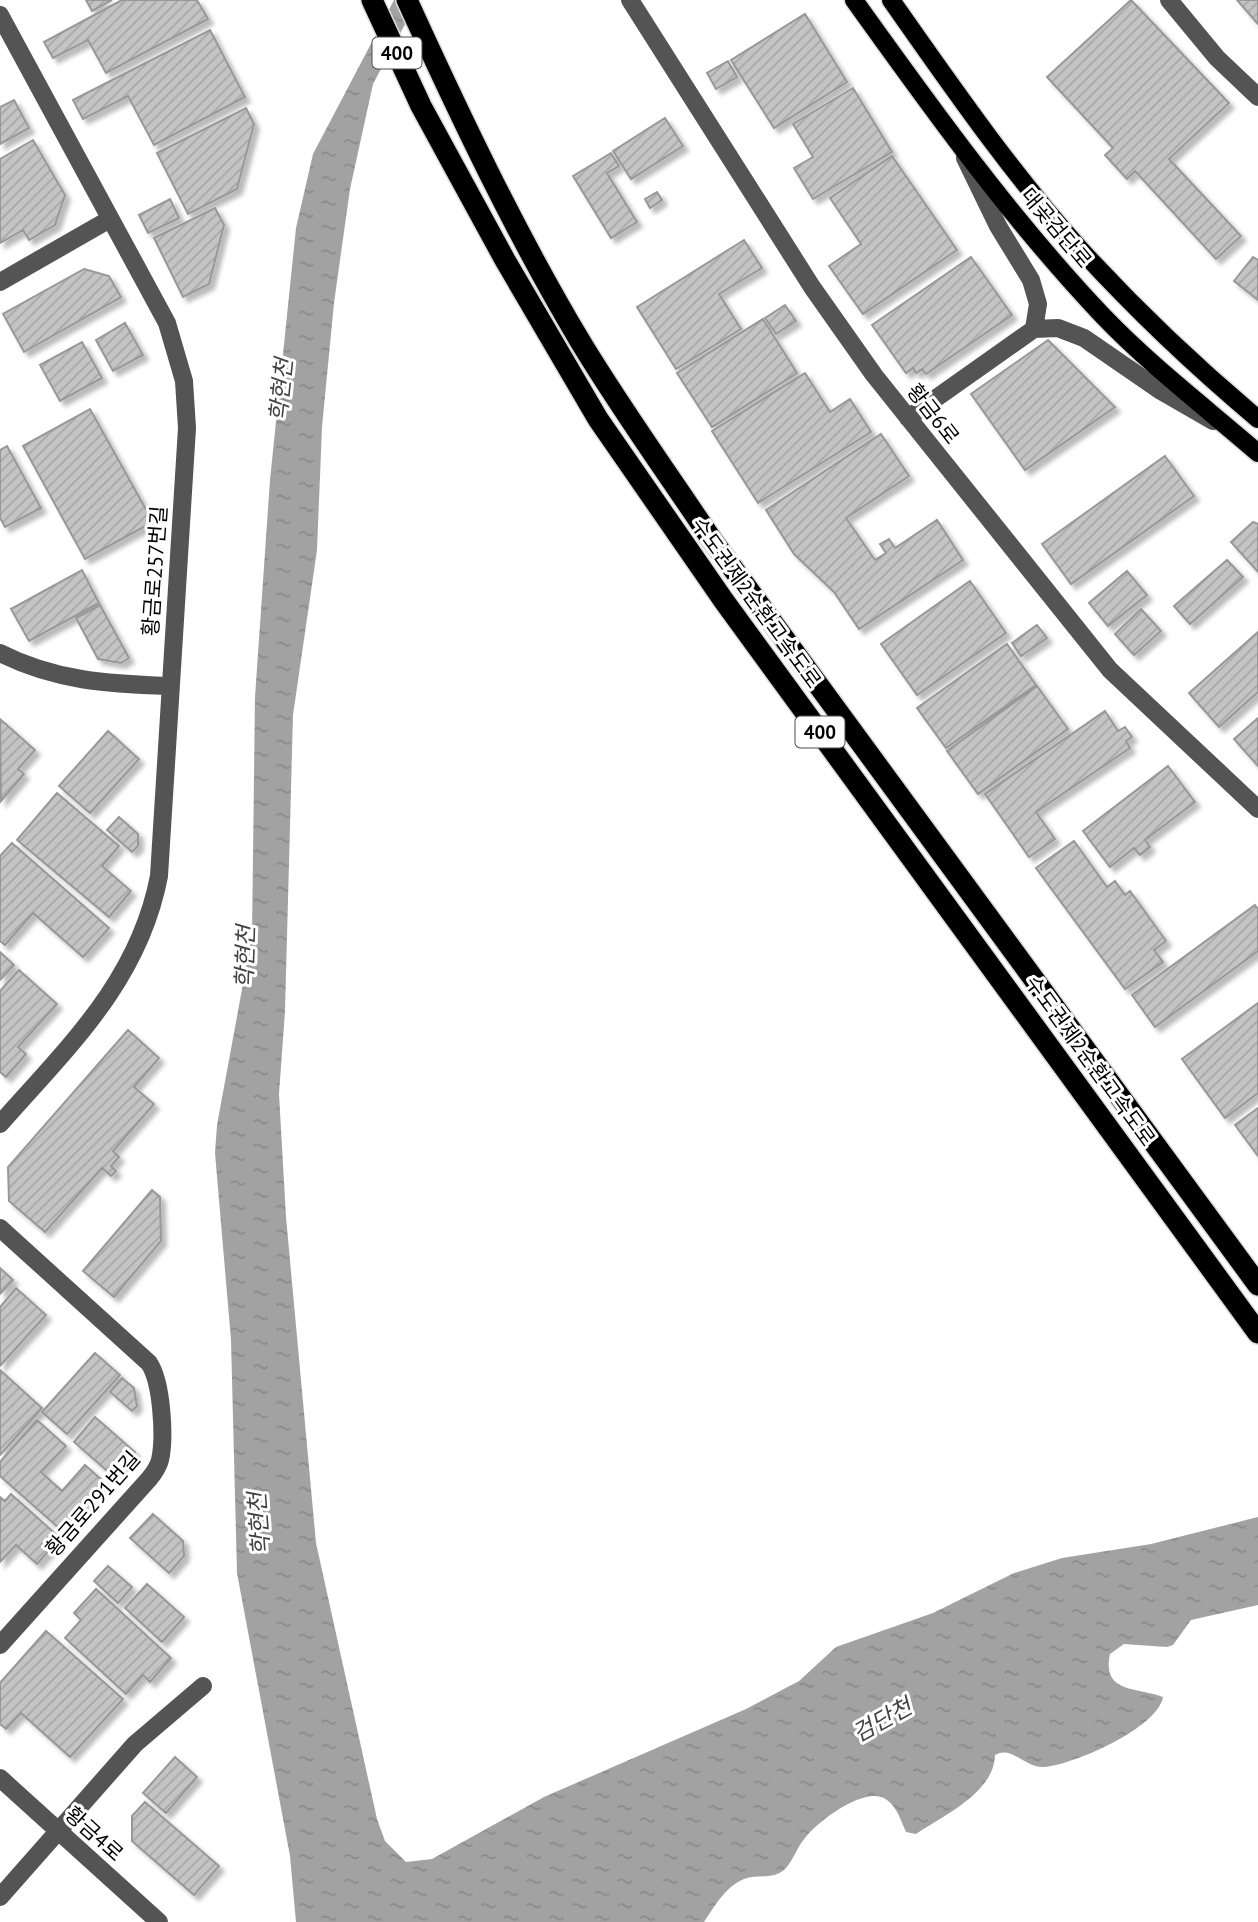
<svg xmlns="http://www.w3.org/2000/svg" width="1258" height="1922" viewBox="0 0 1258 1922" font-family="'PT Sans','Noto Sans KR',sans-serif">
<defs>
<pattern id="water-ripples" width="26" height="14" patternUnits="userSpaceOnUse" patternTransform="scale(1.75)"><rect width="26" height="14" fill="#a2a2a2"/><path d="M2 4q2-2 4 0t4 0M15 11q2-2 4 0t4 0" fill="none" stroke="#8a8a8a"/></pattern>
<pattern id="building-hatch" width="6" height="6" patternUnits="userSpaceOnUse" patternTransform="scale(1.75)"><rect width="6" height="6" fill="#c4c4c4"/><path d="M-1 1l2-2M0 6l6-6M5 7l2-2" fill="none" stroke="#a7a7a7"/></pattern>
<filter id="shadow"><feDropShadow dx="5" dy="5" stdDeviation="2" flood-color="#0004"/></filter>
</defs>
<rect width="100%" height="100%" fill="#fff"/>
<!-- water -->
<path fill="url(#water-ripples)" d="M394 0H418L373 84 350 189 334 303 322 427 317 550 293 715 285 1011 279 1094 286 1217 316 1543 377 1819 385 1841 406 1862 432 1859 544 1797 746 1709 799 1681 836 1647 933 1613 1014 1573 1062 1558 1151 1544 1258 1517V1605L1191 1620 1173 1645 1167 1647 1124 1644 1110 1654C1101 1694 1139 1687 1163 1697 1158 1728 1073 1765 1044 1767 1025 1768 1012 1745 995 1755 994 1793 944 1815 916 1834L906 1832C901 1821 897 1807 887 1800 867 1784 818 1821 805 1838 797 1847 793 1861 785 1869 774 1880 757 1874 744 1879 726 1886 714 1907 704 1922H296L290 1856 237 1573 231 1340 215 1153 217 1125 252 935 255 697 270 480 296 228 313 154Z"/>
<!-- building -->
<path fill="url(#building-hatch)" stroke="#989898" stroke-width="2" filter="url(#shadow)" d="M86 0H112L92 11Z
M122 0H197L208 19 106 73 88 40 53 58 44 42Z
M1131 0 1229 103 1169 159 1241 236 1216 259 1135 171 1127 179 1105 155 1113 148 1047 77Z
M1237 0H1258V24Z
M805 14 847 82 774 128 731 60Z
M210 30 245 97 154 145 128 96 83 119 73 100Z
M728 61 737 77 716 89 707 73Z
M853 88 892 152 813 199 794 168 813 157 793 124Z
M14 100 29 128 0 144V107Z
M246 108 254 124 237 189 188 214 157 153Z
M665 118 683 146 631 179 613 151Z
M33 140 65 195 55 225 29 240 23 230 0 243V159Z
M611 153 619 166 607 173 637 222 611 238 573 176Z
M892 156 957 250 863 314 829 266 861 244 830 198Z
M657 192 662 200 650 208 645 199Z
M170 199 179 218 148 233 139 215Z
M215 208 224 225 209 284 183 297 154 238Z
M744 240 762 268 719 294 741 329 676 369 637 307Z
M971 257 1012 315 926 374 922 369 916 373 913 368 906 373 872 325Z
M1253 257 1258 260V300L1234 281Z
M84 269 109 276 121 297 24 352 3 314Z
M785 305 796 321 776 334 765 318Z
M763 319 797 373 712 427 677 373Z
M125 323 143 355 113 371 96 340Z
M1048 340 1115 407 1025 470 971 394Z
M82 342 102 378 60 401 40 365Z
M805 373 830 412 850 399 871 432 758 503 712 431Z
M90 409 153 522 85 559 23 446Z
M881 434 909 476 846 518 875 560 886 553 880 544 889 539 895 548 937 520 963 560 859 629 834 592 794 554 766 510Z
M7 446 41 508 5 527 0 518V450Z
M1165 456 1194 496 1071 584 1042 544Z
M1253 522 1258 524V572L1231 542Z
M1227 560 1243 577 1190 624 1174 606Z
M82 570 99 603 29 641 11 609Z
M1127 571 1147 595 1108 626 1089 603Z
M970 581 1006 633 917 695 881 644Z
M100 605 129 658 121 663 98 659 76 618Z
M1141 609 1161 631 1134 655 1115 634Z
M1037 625 1047 638 1021 656 1012 643Z
M1258 632V692L1219 727 1189 693Z
M1007 644 1036 685 946 748 917 708Z
M1037 686 1068 729 978 794 947 751Z
M1105 711 1118 731 1125 727 1132 737 1126 741 1130 748 1036 812 1055 839 1029 857 985 794Z
M1258 718V766L1234 739Z
M0 719 35 750 18 769 24 774 1 801Z
M108 731 139 759 90 813 59 786Z
M1168 766 1195 802 1145 840 1150 847 1140 855 1134 848 1110 867 1083 831Z
M57 793 119 846 102 866 131 891 109 917 17 840Z
M119 817 138 834V846L132 852 107 830Z
M1074 841 1107 887 1115 881 1125 895 1130 891 1166 941 1154 950 1163 962 1125 989 1036 868Z
M12 843 109 928 83 957 33 913 5 945 0 941V856Z
M1255 905 1258 909V951L1155 1027 1132 995Z
M0 952 14 965 0 980Z
M19 970 57 1004 18 1047 26 1054 6 1077 0 1072V991Z
M1258 1003V1093L1225 1118 1182 1059Z
M128 1030 159 1058 134 1087 154 1104 113 1151 119 1157 111 1166 116 1171 111 1176 102 1168 45 1232 9 1201 8 1167Z
M1258 1108V1156L1235 1125Z
M152 1190 160 1197 161 1241 114 1297 83 1271Z
M0 1268 13 1280 0 1294Z
M16 1288 46 1315 0 1366V1307Z
M95 1353 120 1375 67 1434 42 1412Z
M0 1370 42 1408 0 1455Z
M122 1378 134 1388 137 1406 132 1411 110 1392Z
M95 1417 135 1452 113 1476 74 1442Z
M37 1420 66 1446 41 1472 62 1491 85 1465 103 1481 60 1529 0 1476V1462Z
M11 1494 60 1538 37 1564 16 1545 0 1562V1497L5 1501Z
M153 1514 183 1541 184 1556 169 1573 130 1538Z
M108 1566 132 1587 118 1603 94 1581Z
M147 1584 184 1617 162 1642 125 1608Z
M96 1589 171 1658 150 1682 143 1675 126 1694 65 1638 81 1620 74 1613Z
M46 1631 123 1699 70 1757 21 1713 6 1729 0 1724V1683Z
M175 1757 197 1777 166 1813 143 1793Z
M145 1802 219 1866 194 1895 132 1841V1816Z"/>
<g fill="none" stroke-linecap="round" stroke-linejoin="round">
<!-- major casing -->
<g stroke="#dbdbdb" stroke-width="21">
<path id="major" d="M854 0C932 109 1011 219 1103 316 1151 366 1206 408 1258 453
M891 0C950 84 1012 174 1081 250 1136 310 1196 367 1258 419"/>
</g>
<!-- highway casing -->
<g stroke="#dbdbdb" stroke-width="24">
<path id="highway" d="M372 0 421 106 505 260 598 419 724 601 1258 1333
M407 0C460 116 515 232 580 341 621 409 668 474 712 540L1258 1285"/>
</g>
<!-- minor -->
<path stroke="#545454" stroke-width="18" d="M630 0 812 287 874 375 1110 670 1258 809
M1169 0 1217 58 1258 97
M0 15 167 323 184 381 187 428 159 876C139 981 68 1047 0 1124
M965 158 998 226 1031 280 1038 304 1034 329
M0 282 110 219
M908 418 1034 329 1058 328 1084 338 1161 391 1213 421
M0 653C55 681 109 684 169 686
M0 1228 149 1363C162 1382 165 1438 160 1460 158 1468 154 1473 149 1479L0 1645
M0 1778 159 1922
M0 1897 135 1744 203 1686"/>
<!-- major -->
<use href="#major" stroke="#000" stroke-width="18"/>
<!-- highway -->
<use href="#highway" stroke="#000" stroke-width="21"/>
</g>
<g text-anchor="middle" stroke-width="6" stroke-linejoin="round" paint-order="stroke">
<!-- shield labels -->
<g fill="#fff" stroke="#4c4c4c" stroke-width="2">
<rect x="372.5" y="37.5" width="49" height="31" rx="5"/>
<rect x="795.5" y="716.5" width="49" height="31" rx="5"/>
</g>
<g font-size="19" font-weight="bold" fill="#000">
<text x="397" y="60">400</text>
<text x="820" y="739">400</text>
</g>
<!-- street labels -->
<g font-size="21" fill="#000" stroke="#fff">
<text transform="translate(1056 228) rotate(50)" y="7">대곶검단로</text>
<text transform="translate(933 414) rotate(52)" y="7">황금6로</text>
<text transform="translate(155 571) rotate(-86)" y="7">황금로257번길</text>
<text transform="translate(756 603) rotate(54)" y="7">수도권제2순환고속도로</text>
<text transform="translate(1090 1061) rotate(54)" y="7">수도권제2순환고속도로</text>
<text transform="translate(93 1504) rotate(-49)" y="7">황금로291번길</text>
<text transform="translate(94 1834) rotate(42)" y="7">황금4로</text>
</g>
<!-- water labels -->
<g font-size="23" font-style="italic" fill="#434343" stroke="#fff">
<text transform="translate(281 390) rotate(-84)" y="8">학현천</text>
<text transform="translate(245 957) rotate(-88)" y="8">학현천</text>
<text transform="translate(259 1524) rotate(-94)" y="8">학현천</text>
<text transform="translate(882 1720) rotate(-29)" y="8">검단천</text>
</g>
</g>
</svg>
